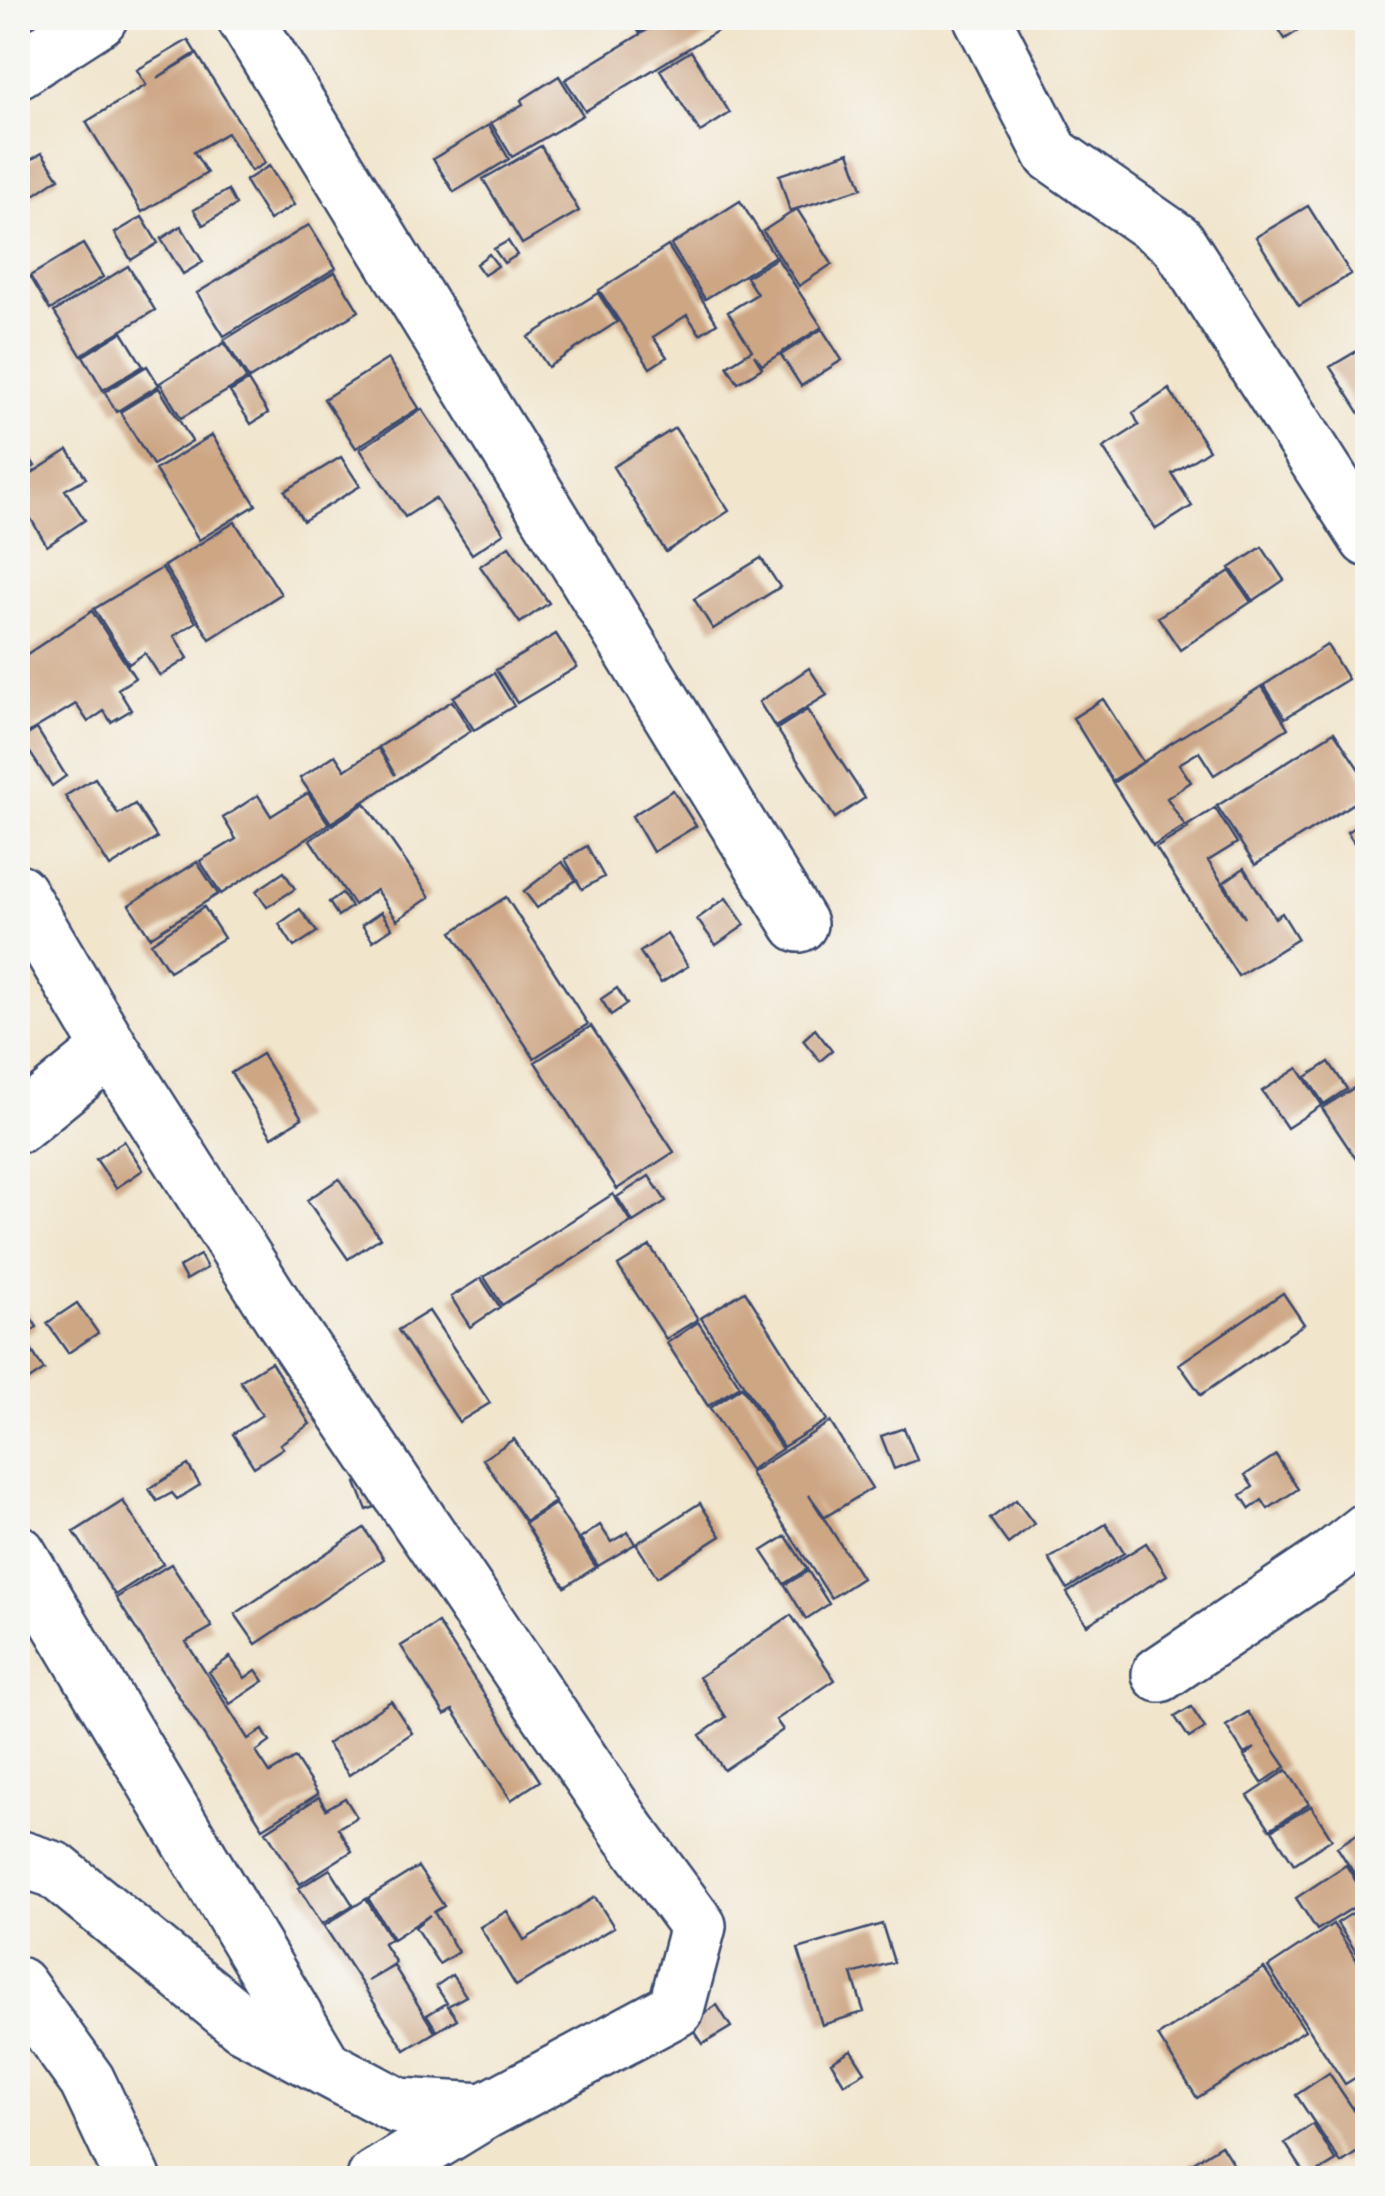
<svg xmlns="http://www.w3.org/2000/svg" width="1385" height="2196" viewBox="0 0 1385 2196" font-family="'Libre Bodoni',serif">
<rect width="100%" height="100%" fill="#f6f6f2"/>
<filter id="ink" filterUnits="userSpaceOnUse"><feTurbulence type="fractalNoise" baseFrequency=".01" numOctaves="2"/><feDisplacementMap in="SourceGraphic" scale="20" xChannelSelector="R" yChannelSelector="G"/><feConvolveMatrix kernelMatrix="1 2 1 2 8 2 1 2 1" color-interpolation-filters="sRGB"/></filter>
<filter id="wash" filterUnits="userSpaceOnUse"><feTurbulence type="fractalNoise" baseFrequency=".0048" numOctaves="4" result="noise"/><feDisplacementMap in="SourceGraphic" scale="40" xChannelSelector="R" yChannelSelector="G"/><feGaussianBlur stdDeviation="2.25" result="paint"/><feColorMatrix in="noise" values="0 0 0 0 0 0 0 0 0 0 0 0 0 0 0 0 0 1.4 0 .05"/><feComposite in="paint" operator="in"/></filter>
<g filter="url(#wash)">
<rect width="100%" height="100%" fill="#f1e5cc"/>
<g id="blocks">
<!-- building -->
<path fill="#cda684" d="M630 18H664L639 32Z
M667 18H723L727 25 585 111 565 80Z
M1284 18H1298L1304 27 1285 39 1275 23Z
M188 40 196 53 157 78 197 54 265 163 251 171 227 133 194 152 207 173 142 212 86 122 146 85 137 70Z
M691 51 730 113 700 132 660 70Z
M559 76 583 115 512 157 491 123 523 104 521 100Z
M489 125 509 159 454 192 433 159Z
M541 146 579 211 522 244 483 179Z
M849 152 862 188 790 211 779 175Z
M42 153 59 178 18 206V168Z
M269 166 294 205 269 220 245 181Z
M228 190 236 205 203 225 194 210Z
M740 201 775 256 705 299 671 245Z
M1308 206 1351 274 1299 306 1256 237Z
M797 209 832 264 799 286 763 231Z
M142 217 158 243 131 260 115 233Z
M309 225 336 268 224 336 197 293Z
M181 226 203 262 183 274 161 239Z
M508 241 517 255 504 263 494 249Z
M83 244 103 277 50 310 30 276Z
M668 246 717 323 700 334 687 315 653 337 667 357 650 368 599 290Z
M489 254 498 266 484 275 476 264Z
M777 258 822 327 762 365 754 355 762 368 738 383 727 366 752 350 728 312 757 294 746 277Z
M128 266 155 310 81 355 54 312Z
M335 272 359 311 249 379 224 340Z
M598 293 617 322 548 367 528 337Z
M822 329 842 360 801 386 781 355Z
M122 332 143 366 103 390 83 356Z
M224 343 247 379 181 418 160 383Z
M1362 348 1368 357V418L1364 420 1330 367Z
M388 359 419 408 356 448 324 399Z
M147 366 159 385 116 412 105 392Z
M248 381 268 413 251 424 230 392Z
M159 388 192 441 153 465 120 412Z
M1169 389 1209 450 1172 474 1192 506 1156 529 1103 448 1139 425 1133 413Z
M422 409 504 533 472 554 435 498 405 517 360 449Z
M675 428 729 511 666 552 613 467Z
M212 435 256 505 199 540 155 470Z
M23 447 35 466 18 477V450Z
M68 450 86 478 65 490 85 520 47 546 18 497V482Z
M341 457 360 486 303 521 285 491Z
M235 522 281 594 210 639 164 566Z
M509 546 549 603 520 623 480 566Z
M1262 547 1284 580 1253 601 1230 568Z
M761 558 780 587 713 629 694 599Z
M162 568 196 622 174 636 188 658 160 676 145 653 129 664 94 609Z
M1230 571 1251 602 1180 650 1158 617Z
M92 611 135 678 118 689 131 710 111 722 104 711 88 722 76 704 21 737 18 731V660Z
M556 634 577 667 517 703 496 670Z
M1327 645 1348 679 1285 718 1264 685Z
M809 668 827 695 775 727 759 702Z
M494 673 514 706 474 730 453 697Z
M1262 686 1288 728 1214 775 1199 752 1179 764 1191 782 1167 798 1185 826 1153 846 1113 783 1168 745Z
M1103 699 1143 762 1112 781 1073 718Z
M452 701 471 731 331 823 300 778 335 755 345 770 378 748 395 775 379 747Z
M807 710 865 798 835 818 777 729Z
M37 729 66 776 52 786 21 739Z
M1334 732 1368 783V794L1255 865 1217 806Z
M95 778 118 814 135 804 157 838 110 867 65 796Z
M673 790 696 826 653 852 632 816Z
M308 793 329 824 221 894 200 861 236 839 223 818 258 795 271 816Z
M365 803 430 897 397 920 376 890 354 905 310 840Z
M1215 808 1237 843 1208 861 1245 918 1224 882 1244 868 1275 918 1282 913 1298 939 1238 976 1156 848 1188 828 1187 826Z
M1368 819V864L1347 832Z
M587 846 604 877 582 889 565 859Z
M197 862 218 894 150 937 129 905Z
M562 862 576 880 537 908 524 891Z
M284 872 295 889 267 907 256 891Z
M342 893 351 907 338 916 329 902Z
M506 897 588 1024 534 1058 452 932Z
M726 898 745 925 716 945 697 919Z
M204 907 224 938 169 971 151 943Z
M300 909 317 932 294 947 279 924Z
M381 912 392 928 373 941 362 925Z
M667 934 688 966 661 983 640 952Z
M617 988 627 1004 611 1015 601 999Z
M591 1026 674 1152 617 1189 535 1062Z
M815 1029 832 1051 820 1061 803 1040Z
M262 1054 302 1118 272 1137 231 1073Z
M1329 1062 1347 1089 1324 1104 1306 1077Z
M1298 1068 1322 1105 1287 1128 1262 1091Z
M1368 1079V1177L1322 1108Z
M124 1141 143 1170 116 1188 96 1159Z
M649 1176 666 1201 633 1222 617 1197Z
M339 1179 380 1238 348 1259 307 1200Z
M613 1194 631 1222 502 1305 484 1277Z
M650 1246 698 1319 666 1339 618 1266Z
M200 1255 207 1268 186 1280 179 1267Z
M481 1278 500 1307 470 1327 451 1297Z
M745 1291 827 1420 783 1447 701 1318Z
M1283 1293 1304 1324 1201 1395 1179 1364Z
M77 1303 98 1333 68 1353 47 1323Z
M22 1304 37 1327 23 1337 44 1370 23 1384 18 1376V1307Z
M429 1311 490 1403 459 1422 398 1330Z
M698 1322 740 1386 708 1406 667 1343Z
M271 1362 310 1424 280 1444 283 1448 254 1467 233 1434 262 1415 240 1381Z
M742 1387 782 1449 750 1470 710 1408Z
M830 1422 872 1488 825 1517 809 1495 862 1578 831 1598 750 1473Z
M904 1428 917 1460 894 1469 881 1436Z
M514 1439 555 1502 525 1521 483 1459Z
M1276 1455 1298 1489 1268 1509 1262 1500 1250 1509 1241 1495 1253 1487 1245 1475Z
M188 1465 200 1485 177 1499 172 1493 157 1501 149 1489Z
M371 1476 383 1504 367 1510 356 1483Z
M1016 1500 1034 1524 1008 1544 990 1519Z
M123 1501 163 1564 115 1595 74 1532Z
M700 1503 721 1536 657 1577 636 1544Z
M555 1504 596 1567 565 1587 525 1523Z
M1106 1524 1124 1553 1067 1589 1049 1559Z
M600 1525 611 1542 628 1532 635 1544 598 1566 580 1539Z
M364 1528 384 1559 256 1644 235 1614Z
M786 1536 807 1569 784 1584 762 1551Z
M1146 1543 1167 1575 1087 1625 1067 1593Z
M171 1564 212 1627 186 1642 248 1739 263 1730 270 1742 256 1752 270 1773 295 1758 318 1794 263 1828 116 1598Z
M808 1571 829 1604 806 1619 785 1585Z
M791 1615 835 1680 776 1720 783 1730 724 1770 700 1735 726 1717 699 1677Z
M438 1623 540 1781 511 1800 453 1710 445 1715 401 1646Z
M230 1657 245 1678 256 1670 264 1681 230 1704 209 1672Z
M391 1701 412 1733 349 1775 327 1744Z
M1191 1707 1205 1728 1189 1738 1175 1717Z
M1248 1712 1286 1767 1262 1783 1244 1756 1255 1748 1244 1754 1226 1726Z
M1287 1770 1309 1804 1270 1829 1248 1796Z
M319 1797 326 1809 345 1798 357 1817 338 1828 352 1851 300 1884 266 1831Z
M1311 1806 1332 1839 1294 1864 1272 1830Z
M1368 1827V1895L1337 1847Z
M1346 1865 1367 1899 1317 1930 1296 1898Z
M418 1867 444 1906 434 1912 458 1952 439 1964 415 1927 430 1915 393 1939 368 1898Z
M330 1869 353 1905 322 1924 299 1888Z
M595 1897 614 1927 516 1986 480 1927 507 1911 524 1940Z
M366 1899 391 1939 383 1943 396 1963 368 1981 394 1966 435 2032 405 2050 324 1926Z
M1368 1903V1945L1356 1952 1337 1923Z
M882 1924 894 1962 852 1974 864 2012 822 2025 798 1949Z
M1333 1924 1368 1977V2070L1345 2084 1268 1967Z
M1264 1968 1305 2030 1197 2098 1158 2036Z
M452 1975 466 1996 448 2006 457 2019 437 2031 427 2015 447 2003 436 1986Z
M717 2005 731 2027 703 2044 689 2023Z
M851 2050 865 2072 844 2084 831 2062Z
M1329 2073 1368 2131V2145L1341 2163 1296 2095Z
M1313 2124 1336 2161 1308 2178 1285 2143Z
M1221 2145 1242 2178H1191L1184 2168Z"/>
</g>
</g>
<g filter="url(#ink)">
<use href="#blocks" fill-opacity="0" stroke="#3b4a6e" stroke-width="2.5"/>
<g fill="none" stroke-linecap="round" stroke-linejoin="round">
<!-- street casing -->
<g stroke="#3b4a6e" stroke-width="60">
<path id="street" d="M245 18 799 924
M982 18 1052 154 1177 241 1368 539
M18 70 99 18
M18 892 111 1049 281 1316 628 1831 698 1926 676 2009 485 2111 375 2178
M18 1125 111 1049
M18 1553 325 2068
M1160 1674 1331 1559 1368 1530
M18 1858 55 1870 243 2024 398 2106 485 2111
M18 1985 87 2081 133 2178"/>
</g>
<!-- street -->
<use href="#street" stroke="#fff" stroke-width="55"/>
</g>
</g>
<!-- margin -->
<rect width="1385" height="2196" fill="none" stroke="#f6f6f2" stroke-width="60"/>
</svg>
